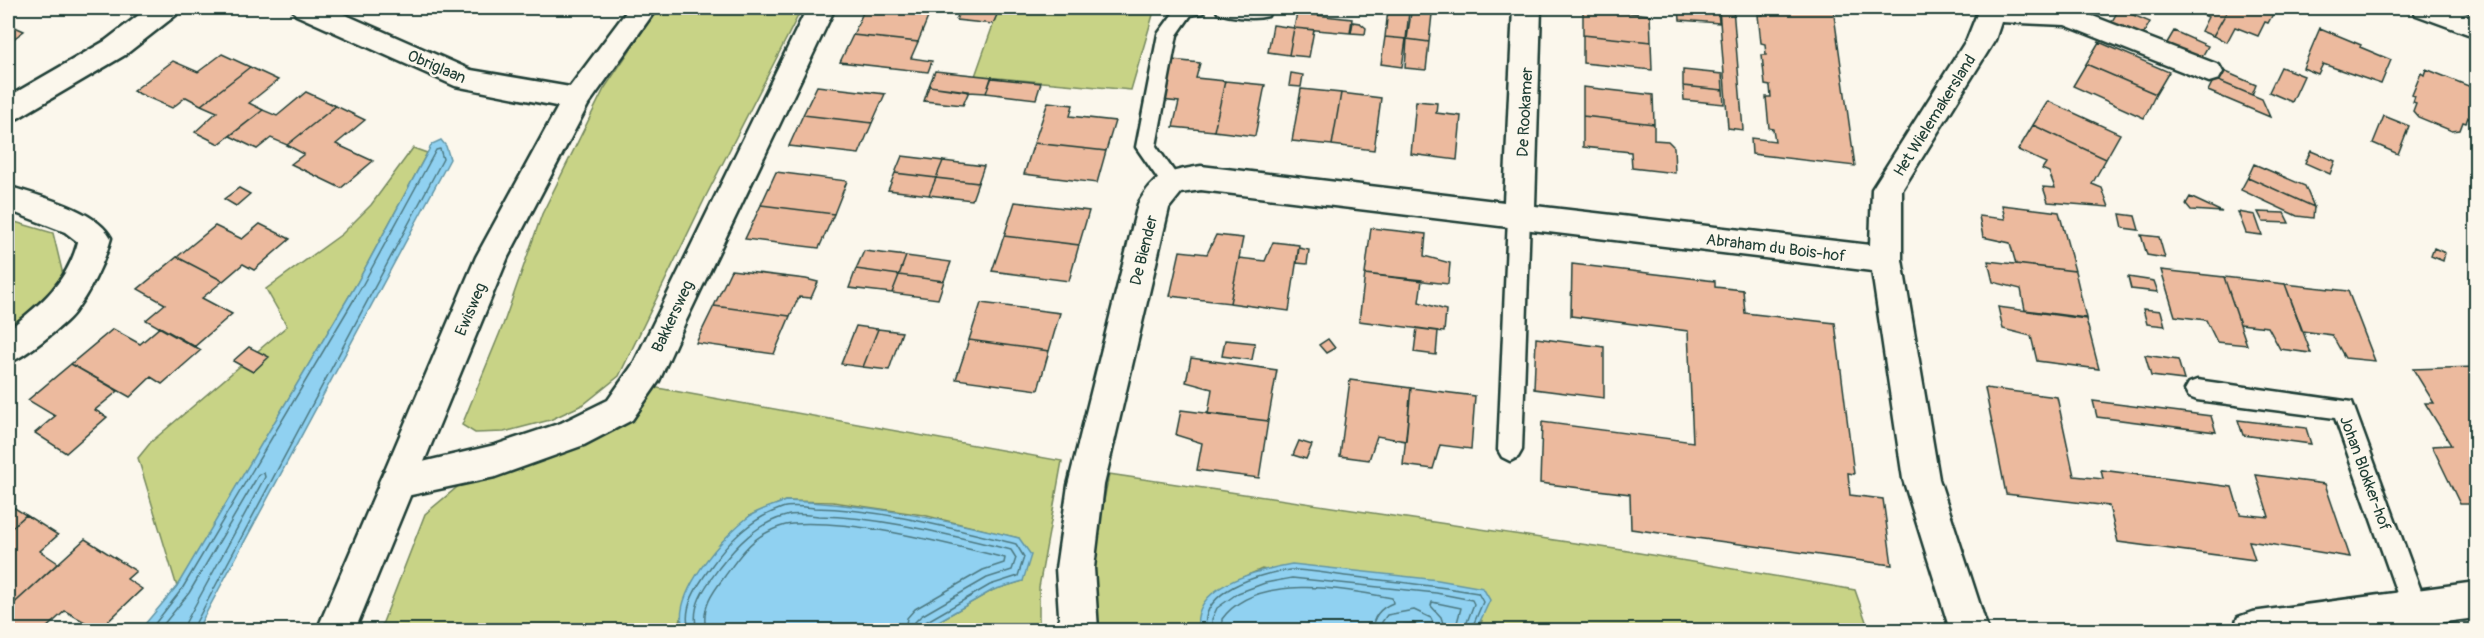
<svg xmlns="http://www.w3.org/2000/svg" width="2484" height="638" viewBox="0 0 2484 638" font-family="Pangolin,sans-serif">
<rect width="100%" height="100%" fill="#fbf7ec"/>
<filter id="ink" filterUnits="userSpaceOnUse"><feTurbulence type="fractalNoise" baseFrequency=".0167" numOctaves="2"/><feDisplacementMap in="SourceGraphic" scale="12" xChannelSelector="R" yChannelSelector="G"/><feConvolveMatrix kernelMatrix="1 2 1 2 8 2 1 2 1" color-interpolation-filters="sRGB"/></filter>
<g filter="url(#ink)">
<!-- green -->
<path fill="#c8d386" stroke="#74885d" stroke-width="1.5" d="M658 8H802L706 196 619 376 584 404 550 420 504 432 475 433 462 425 503 325 542 214 604 89Z
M999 8H1155L1131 90 975 76Z
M413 148 427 153 357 283 177 587 138 458 151 442 287 326 266 289 342 234 371 205Z
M8 220 53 233 65 283 22 331 8 323Z
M652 387 1062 461 1039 587V630H923L993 590 1023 581 1019 538 923 515 833 502 785 501 751 515 721 543 692 583 680 622 684 630H380L425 514 461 484Z
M1109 474 1622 550 1855 590 1869 630H1476L1482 621 1262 569C1234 581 1193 594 1200 630H1097L1094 553Z"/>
<!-- water -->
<path fill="#90d1f1" stroke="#6396a5" stroke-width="1.5" d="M441 140 446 146 450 159 197 630H140L177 586 357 283 432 144Z
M785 501C866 503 940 519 1019 538L1031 555 1023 581 993 590 923 630H684C669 597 724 534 750 516 760 509 774 506 785 501Z
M1292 564 1438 580 1483 588 1490 600 1476 630H1427L1413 623 1395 626 1394 630H1200C1199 627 1197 620 1198 617 1204 582 1264 569 1292 564Z"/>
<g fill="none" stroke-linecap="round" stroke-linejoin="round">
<!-- shore -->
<path stroke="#4c7880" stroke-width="1.5" d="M150 630 182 589 362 286 436 150 440 149 443 159 192 630
M159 630 189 593 259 474 264 473 265 477 186 622 184 630
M689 630C682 607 697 586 710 568 729 541 750 519 782 508 791 505 804 507 814 508 882 509 950 528 1016 544L1024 557 1018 576 990 585 924 623 921 630
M697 630C690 606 705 587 719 568 736 546 757 523 786 516 795 513 808 515 818 516 883 517 948 535 1011 550L1016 558 1012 570 987 578 921 616 915 622 914 630
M706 630C701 608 712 593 725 576 735 562 749 541 766 533 773 529 783 525 792 524 858 520 940 542 1005 558L1004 563 983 570 915 609 907 618 905 630
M1206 630C1199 591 1259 573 1290 570 1307 569 1328 574 1345 576 1390 581 1434 585 1478 593L1483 602 1471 630
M1213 630 1212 619 1217 608 1238 593 1265 583 1292 578 1436 593 1472 600 1474 604 1464 630
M1222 630V619C1256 572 1344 589 1392 598L1393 603C1380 608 1373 616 1372 630
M1381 630 1382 622 1387 615 1414 610 1431 618 1436 630
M1445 630 1441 617 1431 606 1432 602 1461 608 1455 630"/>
</g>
<!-- building -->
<path fill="#ecba9e" stroke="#1f3d34" stroke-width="1.5" d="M865 8 929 15 918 42 853 35Z
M961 8H971L999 10 993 24 956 20Z
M1583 8 1650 15 1651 42 1583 35Z
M1679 8 1718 10 1719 23 1680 20Z
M1719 8H1733L1743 130 1728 128Z
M1762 8H1833L1855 166 1752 154 1751 138 1775 141 1773 129 1769 128 1766 97H1771L1770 86 1765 85 1762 55H1766L1765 44 1761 43 1758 15H1763Z
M2187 8H2229L2213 36 2201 31 2208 17Z
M2229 8H2258L2273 14 2268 23 2265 22 2258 36 2235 27 2227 42 2213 36Z
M2119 9 2150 22 2141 38 2110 25Z
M1388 10 1409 12 1406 39 1385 37Z
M1297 13 1352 19 1350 33 1294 28Z
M1411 13 1432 14 1429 42 1407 39Z
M1353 22 1360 23 1366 28 1365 34 1351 33Z
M8 24 24 31 8 43Z
M1273 25 1294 28 1289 55 1268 52Z
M1294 28 1314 30 1309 57 1289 55Z
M2320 28 2361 45 2360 47 2391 60 2381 84 2323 64 2318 74 2303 68Z
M2174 31 2208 46 2199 62 2164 48Z
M853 35 918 42 911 58 932 61 928 72 840 62Z
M1583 35 1651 42 1652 70 1583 63Z
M1385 37 1406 39 1402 67 1381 64Z
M1407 39 1429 42 1426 70 1405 68Z
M2099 42 2169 72 2156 94 2086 64Z
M222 54 250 67 201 105 186 97 172 108 133 91 173 61 198 72Z
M1172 60 1200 63 1196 78 1225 81 1214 131 1173 127 1179 102 1161 100Z
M2086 64 2156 94 2144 118 2073 86Z
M250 67 278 80 249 103 263 110 219 144 195 132 217 112 201 105Z
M2281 67 2304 76 2292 102 2269 92Z
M2219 69 2256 85 2252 95 2214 79Z
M2426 69 2476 89V103L2471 118 2468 117 2466 123 2463 122 2460 130 2452 131 2418 117 2413 111 2416 103 2413 102 2415 96 2412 95 2421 73 2424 75Z
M1683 70 1722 74 1723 90 1683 86Z
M935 71 992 77 986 93 969 92 929 86Z
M1291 73 1303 75 1301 87 1289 86Z
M991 78 1041 83 1036 99 986 93Z
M2214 79 2262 99 2270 117 2208 91Z
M1225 81 1265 85 1255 136 1214 131Z
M817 86 885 94 872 123 803 115Z
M929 86 969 91 963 105 924 101Z
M1683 86 1723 90 1724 104 1684 100Z
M1583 87 1653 95 1654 124 1583 116Z
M1301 89 1341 93 1332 145 1292 141Z
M306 92 336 106 287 145 271 138 257 149 230 136 263 110 277 116Z
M1341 93 1381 98 1374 150 1332 145Z
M1416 101 1437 103 1436 113 1461 116 1457 160 1411 154Z
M2048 101 2120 134 2106 159 2033 125Z
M1048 102 1073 105 1070 116 1115 121 1106 151 1034 143Z
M336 106 365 120 336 144 373 161 341 188 291 164 304 154 287 145Z
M803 115 872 123 859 154 789 146Z
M1583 116 1654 124V140L1668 141 1674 147 1675 173 1632 168 1631 152 1583 147Z
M2384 116 2409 126 2398 154 2373 143Z
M2033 125 2106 159 2092 184 2102 188 2109 207 2048 202 2043 187 2055 188 2049 172 2042 169 2046 163 2018 150Z
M1034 143 1106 151 1097 183 1024 174Z
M2311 151 2335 161 2330 174 2305 163Z
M902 156 943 161 936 178 895 173Z
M943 161 984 166 978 183 936 178Z
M2254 164 2305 186 2314 207 2248 177Z
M776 172 847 181 834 214 761 205Z
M895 173 936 178 929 195 888 190Z
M2248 177 2314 207 2313 218 2297 216 2241 190Z
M936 178 978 183 972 200 929 195Z
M239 188 250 194 236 206 224 199Z
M2190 197 2222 212 2191 210 2186 204Z
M1015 202 1089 211 1079 245 1004 236Z
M761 205 834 214 819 248 745 239Z
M2002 205 2059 212 2075 271 2016 264 2010 243 1983 237 1979 216 2005 219Z
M2238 212 2255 215 2262 235 2246 233Z
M2258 212 2284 213 2289 223 2263 222Z
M2120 214 2135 216 2139 230 2123 228Z
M260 224 290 239 254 270 243 264 223 281 177 257 215 226 242 239Z
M1371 228 1426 234 1424 256 1450 263 1448 284 1365 274Z
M1216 235 1243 238 1230 303 1170 296 1180 251 1207 254Z
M2141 235 2159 237 2165 258 2147 255Z
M1004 236 1079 245 1069 281 992 271Z
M1273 242 1299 245 1289 311 1230 303 1239 258 1265 261Z
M1299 248 1309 250 1307 264 1297 263Z
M2434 248 2445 253 2443 261 2431 256Z
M864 251 906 256 899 275 856 269Z
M906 256 951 262 944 281 899 275Z
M177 257 223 281 202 298 232 314 194 347 146 320 165 304 138 289Z
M1988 261 2075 271 2086 318 2025 310 2021 289 1993 282Z
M1572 264 1715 281V287L1743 290 1745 313 1835 323 1854 474 1848 473 1850 495 1883 499 1892 565 1631 529 1630 494 1540 483 1542 422 1693 442 1688 331 1571 316Z
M856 269 899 275 892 293 849 288Z
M731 270 806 279 818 282 811 298 799 297 790 316 714 306Z
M2161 270 2224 277 2247 345 2217 342 2206 320 2175 316Z
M1365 274 1422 280 1419 302 1446 310 1444 332 1359 321Z
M899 275 944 281 938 299 892 293Z
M2128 277 2154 281 2158 292 2131 289Z
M2224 277 2285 284 2311 353 2280 349 2268 327 2240 324Z
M2285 284 2348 291 2375 361 2345 358 2332 335 2302 331Z
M981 303 1060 313 1049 351 969 340Z
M714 306 790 316 774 354 696 343Z
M1998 307 2086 319 2099 369 2037 361 2031 336 2003 329Z
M2143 309 2161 311 2165 326 2147 324Z
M856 326 878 329 863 367 841 364Z
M160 327 201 350 162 384 151 377 130 397 71 364 113 329 140 344Z
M1417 328 1438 331 1436 355 1414 352Z
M878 329 902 332 889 370 863 367Z
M1536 338 1604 347V398L1534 389Z
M1328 339 1335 348 1326 353 1319 345Z
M969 340 1049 351 1038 390 956 379Z
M1225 340 1255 343 1252 360 1222 356Z
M249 347 269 357 253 372 233 361Z
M2145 355 2178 360 2184 380 2151 376Z
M1191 358 1277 370 1268 421 1208 414 1212 389 1186 382Z
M71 364 118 391 95 410 107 417 66 453 35 433 55 416 28 400Z
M2476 367V504H2460L2432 446 2451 445 2425 403H2434L2413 369Z
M1350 380 1411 388 1406 441 1377 436 1369 460 1340 456Z
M1411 388 1475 396 1471 449 1440 445 1433 469 1403 465Z
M1985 388 2057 397 2074 476 2103 479 2101 470 2232 487 2240 514 2269 517 2256 475 2325 484 2350 557 2249 541 2255 560 2118 542 2109 506 2006 494Z
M2093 401 2211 416 2216 432 2097 417Z
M1181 410 1268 421 1259 478 1197 470 1202 443 1176 435Z
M2238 420 2306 428 2311 444 2243 435Z
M1299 441 1312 445 1306 459 1293 455Z
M8 504 26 515 8 531Z
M26 515 58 535 40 551 58 563 8 609V531Z
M85 539 136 571 127 579 142 589 99 630 65 611 44 630H8V609Z"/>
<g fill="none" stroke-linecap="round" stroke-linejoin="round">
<!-- service casing -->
<g stroke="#1f3d34" stroke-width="5">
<path id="service" d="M1177 8H1205L1203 13 1191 15 1177 35 1156 146 1182 183 1179 189 1172 191 1165 189 1136 147 1158 34Z
M1216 8H1268L1270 11 1268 16C1254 20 1232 17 1218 13Z
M1519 209 1527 211 1530 217 1522 450 1518 457 1510 461 1502 457 1498 450 1508 217 1511 211Z
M2197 380 2352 402 2427 607 2423 616 2414 619 2405 616 2335 418 2197 400 2189 397 2185 390 2189 383Z"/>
</g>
<!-- minor casing -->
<g stroke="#1f3d34" stroke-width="5">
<path id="minor" d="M148 8H180L176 15 125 55 18 118 8 121V97L105 41Z
M292 8H330L471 70 576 88 586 92 591 99 586 106 576 110 455 86 296 15Z
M807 8H835L684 325 659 381 632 420 584 445 495 477 397 498 384 493 379 482 384 471 495 445 561 423 608 400 634 363Z
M1513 8H1541L1535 206 1870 245 1872 189 1967 39 1977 14 1973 8H2072L2219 65 2223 72 2219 79 2209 82 2065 25 2001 22 1995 40 1902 190V260L1939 479 1988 630H1950L1903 479 1872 271 1201 190 1181 193 1169 208 1104 485 1094 568 1098 630H1060L1056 568 1068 485 1138 204C1156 172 1168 172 1201 166L1504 202Z
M8 186C38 196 96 209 111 238 104 264 90 291 74 313 64 326 23 358 8 363V330C40 304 66 285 78 242L65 232 8 210Z
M2476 582V618L2382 630H2233L2238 617 2252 612Z"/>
</g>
<!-- tertiary casing -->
<g stroke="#1f3d34" stroke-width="5">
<path id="tertiary" d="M629 8H657L588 105 508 257 355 630H317L476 257 566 92Z
M2412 8H2452L2476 17V37L2416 15Z"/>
</g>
<!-- service -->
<use href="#service" fill="#fbf7ec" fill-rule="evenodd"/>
<!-- minor -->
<use href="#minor" fill="#fbf7ec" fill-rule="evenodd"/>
<!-- tertiary -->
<use href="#tertiary" fill="#fbf7ec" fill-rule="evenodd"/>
</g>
</g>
<g text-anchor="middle" stroke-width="5" stroke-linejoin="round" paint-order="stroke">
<!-- street labels -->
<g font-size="16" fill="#1f3d34" stroke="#fbf7ec">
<text transform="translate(437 66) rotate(23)" y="6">Obriglaan</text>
<text transform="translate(1524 112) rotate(-87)" y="6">De Rookamer</text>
<text transform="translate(1934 115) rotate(-58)" y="6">Het Wielemakersland</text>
<text transform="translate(1776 247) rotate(7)" y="6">Abraham du Bois-hof</text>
<text transform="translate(1143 250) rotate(-76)" y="6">De Biender</text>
<text transform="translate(470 309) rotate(-67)" y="6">Ewisweg</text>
<text transform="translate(672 316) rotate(-65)" y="6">Bakkersweg</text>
<text transform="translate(2366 473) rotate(70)" y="6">Johan Blokker-hof</text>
</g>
</g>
<!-- margin -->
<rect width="2484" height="638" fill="none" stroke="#fbf7ec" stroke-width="30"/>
<rect x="15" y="15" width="2454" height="608" fill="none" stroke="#1f3d34" stroke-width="2" filter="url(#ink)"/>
</svg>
